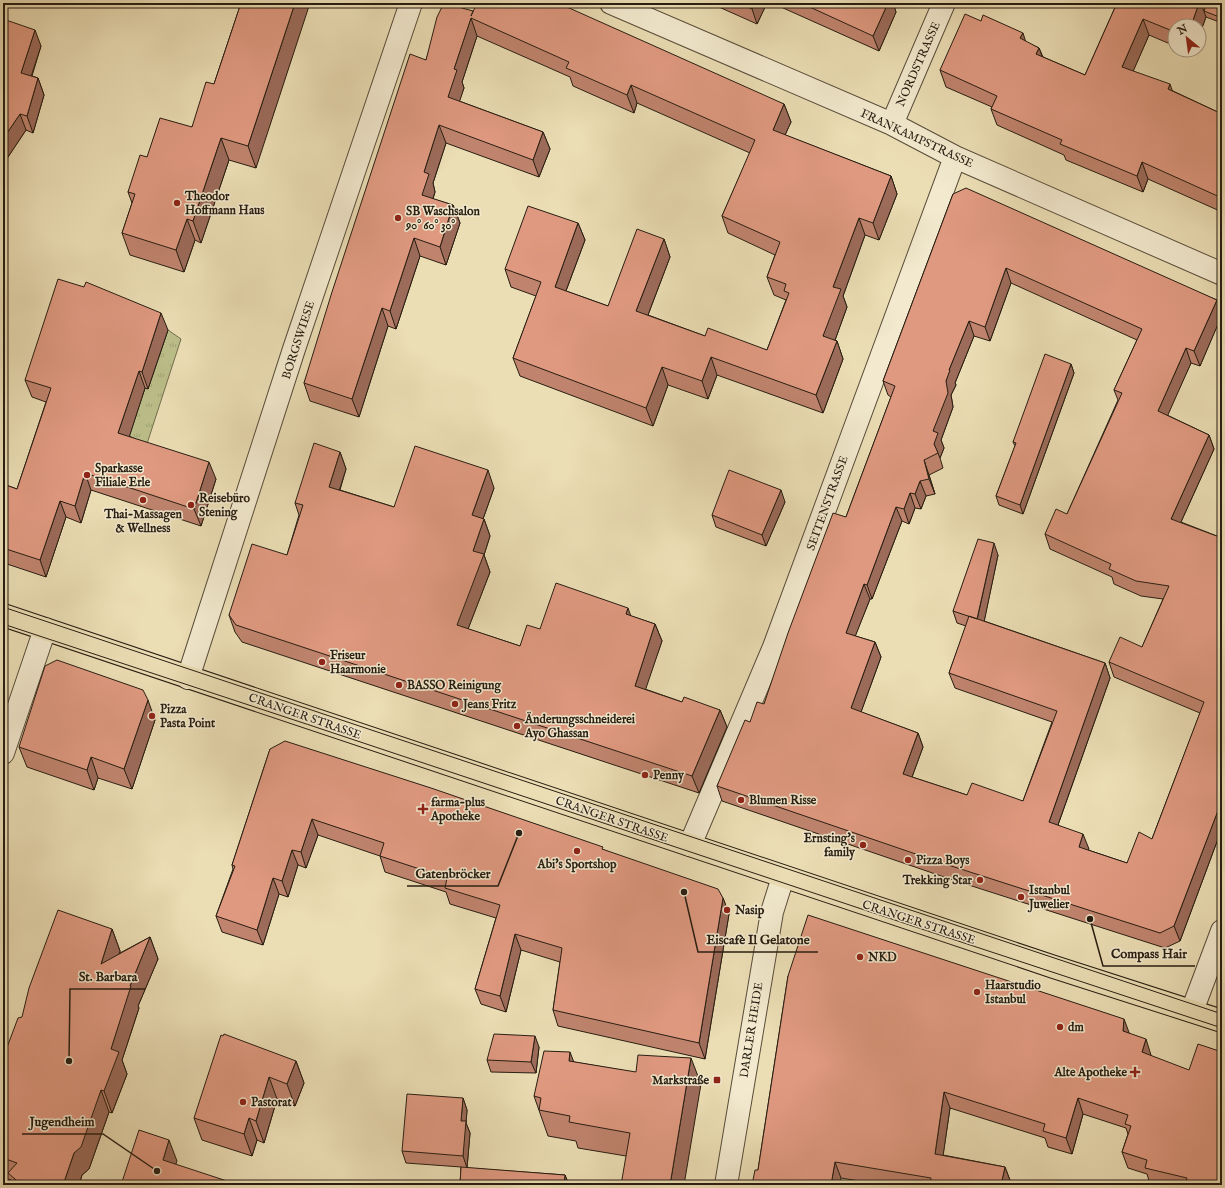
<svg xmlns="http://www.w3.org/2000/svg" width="1225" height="1188" viewBox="0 0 1225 1188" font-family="'IM FELL English',serif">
<defs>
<pattern id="grass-tufts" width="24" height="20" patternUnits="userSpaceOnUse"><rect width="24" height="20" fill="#bcbf8a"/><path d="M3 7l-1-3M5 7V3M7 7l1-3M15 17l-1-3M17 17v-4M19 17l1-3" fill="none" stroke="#a2a476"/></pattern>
</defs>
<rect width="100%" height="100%" fill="#ebddb4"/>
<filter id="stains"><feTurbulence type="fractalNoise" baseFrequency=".005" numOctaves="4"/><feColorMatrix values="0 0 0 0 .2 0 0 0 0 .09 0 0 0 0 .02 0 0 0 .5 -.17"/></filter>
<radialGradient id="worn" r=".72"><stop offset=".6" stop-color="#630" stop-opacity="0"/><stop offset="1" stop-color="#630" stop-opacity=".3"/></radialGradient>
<!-- grass -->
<path fill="url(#grass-tufts)" stroke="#726e4e" d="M168 330 181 339 143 456 125 449 145 388 147 389Z"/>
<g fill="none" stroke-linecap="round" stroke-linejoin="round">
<!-- minor casing -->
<g stroke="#584d3a" stroke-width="24">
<path id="minor" d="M611 3 892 124 955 157 1222 274
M892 124 944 3
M188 678 294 349 411 3
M3 753 45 629
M690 845 774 647 955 157
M1192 1011 1222 931
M726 1185 772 912 783 877"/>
</g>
<!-- major casing -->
<g stroke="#271d11" stroke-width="24">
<path id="major" d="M3 615 1054 967 1222 1021"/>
</g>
<!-- minor -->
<use href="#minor" stroke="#f2e9ce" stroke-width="22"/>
<!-- major -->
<use href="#major" stroke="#ebddb4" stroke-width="22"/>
<!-- tram -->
<path stroke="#271d11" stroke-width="1" d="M3 607 1222 1014
M3 624C410 757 815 895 1222 1028"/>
</g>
<!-- wall -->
<path fill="#c0846e" stroke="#271d11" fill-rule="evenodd" d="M241 3 256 168 229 160 201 243 195 240 184 272 130 255 122 233 132 203 128 192 147 157 192 127 214 84Z
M444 3 784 104 791 122 785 135 891 176 897 194 879 240 865 235 843 296 847 307 835 340 837 341 843 359 823 413 717 375 708 399 668 385 653 426 520 376 513 358 536 296 511 287 505 269 578 223 585 240 566 291 608 306 664 239 670 257 648 315 705 336 767 350 786 300 774 295 767 277 775 255 728 233 722 216 750 153 637 103 634 113 573 86 570 77 477 36 462 82 464 88 459 101 543 132 550 149 539 177 446 143 433 183 435 192 433 199 453 205 460 223 446 265 420 256 396 329 388 326 359 417 310 401 304 383 426 60Z
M710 3H767L757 24Z
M772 3H893L896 12 879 51Z
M1117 3 1204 11 1222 3V23L1206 17 1199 36V26H1175V46L1149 35 1133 71 1173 91 1222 114V212L1148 179 1143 192 1066 160 1064 155 997 125 991 109 992 107 946 87 940 70 981 21 1039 48 1043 57 1085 75Z
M3 26 41 46 32 76 38 78 44 95 33 133 26 130 6 160 3 159Z
M1185 50H1194L1193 53Z
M953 194 1217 300 1222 314 1200 366 1191 363 1167 415 1209 435 1214 449 1181 522 1222 538V828L1180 941 1165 948 950 879 722 801 717 786 750 722 764 704 846 517 891 397 888 395 883 381ZM1011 283 1137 340 1114 390 1118 400 1067 514 1045 534 1050 549 1112 577 1114 584 1141 596 1163 599 1142 647 1109 662 1114 677 1200 713 1152 839 1127 863 1088 850 1089 849 1058 825 1110 678 1105 663 984 621 998 555 953 611 957 623 966 626 949 673 955 688 1052 722 1023 801 967 795 912 777 923 747 918 733 861 712 881 657 875 642 855 636 870 599H872L902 521 909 524 915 508 921 509 926 496 935 494 929 475 943 468 940 458 944 448 941 440 953 407 951 395 956 385 955 383 974 336 990 341Z
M168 330 148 389 145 388 129 436 216 479 201 526 91 490 81 523 66 517 46 577 4 563 3 560V484L17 489 46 402 32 397 25 380Z
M1071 364 1074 373 1023 514 999 505 996 496 1015 446 1013 442Z
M340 452 346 469 340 490 394 507 494 488 483 519H484L490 536 484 555 490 572 468 629 520 646 540 629 631 616 655 624 662 641 645 689 682 702 720 710 727 727 699 793 242 642 235 632 229 615 287 555 299 515 295 503Z
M785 502 766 546 716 527 712 515Z
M155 720 132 789 98 778 94 790 27 767 19 747Z
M270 749 604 850 723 898 729 914 705 1059 558 1026 553 1010 560 962 521 950 506 1012 481 1004 475 989 496 918 450 904 446 892 385 872 380 856 318 835 306 868 298 865 288 897 279 894 263 945 222 932 216 916 233 869 232 865Z
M112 929 120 951V953L150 937 158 959 138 1006 139 1008 122 1060 127 1074 112 1113 109 1112 89 1169 82 1175 79 1185H13L11 1180 3 1178V1058Z
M788 976 1129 1033 1151 1055V1056L1222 1185H1155L1150 1184 1147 1174 1128 1168 1122 1152 1128 1134 1126 1128 1083 1114 1072 1154 1048 1147 1045 1138 950 1108 943 1155 1005 1167 1011 1183 1010 1185H884L841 1178 758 1170Z
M539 1047 536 1073 491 1072 487 1060Z
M296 1061 304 1083 295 1106 277 1099 264 1143 257 1140 252 1156 202 1140 194 1118Z
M574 1062 701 1084 626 1156 578 1148 576 1141 548 1136 534 1096Z
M463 1098 467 1110 466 1123 470 1133 467 1168 565 1175 569 1185H460L461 1167 406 1163 402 1151Z"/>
<!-- shaded-wall -->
<path fill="#9c6b5a" stroke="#271d11" d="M295 3H310L256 168 248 146Z
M754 3H767L757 24 752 9Z
M888 3H893L896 12 879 51 873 36Z
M1199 3H1201L1206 17 1199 36V26H1191Z
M471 18 477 36 462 82 464 88 455 115 448 97 454 69Z
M1143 19 1149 35 1128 83 1122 67Z
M35 30 41 46 27 89 21 73Z
M1023 33 1028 49 1020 38Z
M1039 48 1045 64 1036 54Z
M38 78 44 95 33 133 27 116Z
M1170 84 1176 101 1168 89Z
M631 85 637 103 634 113 627 95Z
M784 104 791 122 779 148 773 130Z
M20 114 26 130 6 160 3 152V139Z
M439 125 446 143 433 183 435 192 428 213 422 195 424 172Z
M543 132 550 149 539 177 533 160Z
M221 138 229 160 201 243 193 221Z
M1142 162 1148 179 1143 192 1137 176Z
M891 176 897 194 879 240 873 223Z
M453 205 460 223 446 265 440 247Z
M859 218 865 235 843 296 847 307 830 354 823 336 833 287Z
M187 219 195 240 184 272 176 250Z
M578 223 585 240 561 304 555 287Z
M414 238 420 256 396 329 390 311Z
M664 239 670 257 643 328 636 311Z
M1006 268 1011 283 990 341 985 327Z
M1217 300 1222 315 1200 366 1194 351Z
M382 308 388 326 359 417 352 399Z
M161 313 168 330 148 389 142 372Z
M969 321 974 336 955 383 956 385 951 395 953 407 941 440 944 448 940 458 934 444 933 431 949 370Z
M837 341 843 359 823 413 816 395Z
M1186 348 1191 363 1163 426 1158 411Z
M711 357 717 375 708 399 702 381Z
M1071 364 1074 373 1023 514 1020 505Z
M662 367 668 385 653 426 646 408Z
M139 371 145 388 125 450 118 433Z
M1209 435 1214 449 1176 533 1171 519Z
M340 452 346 469 335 504 329 487Z
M924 460 929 475 935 494 929 479Z
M209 462 216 479 201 526 194 509Z
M488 470 494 488 478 533 472 515Z
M85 473 91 490 81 523 75 506Z
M920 481 926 496 921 509 915 494Z
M781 490 785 502 766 546 762 535Z
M910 493 915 508 909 524 904 509Z
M60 501 66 517 46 577 40 560Z
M896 507 902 521 872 599 867 585Z
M484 519 490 536 484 555 490 572 463 642 457 625 473 551Z
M994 543 998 555 982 632 977 620Z
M864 584 870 599 851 647 846 633Z
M628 608 634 625 626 614Z
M655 624 662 641 641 703 635 686Z
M875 642 881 657 857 723 851 708Z
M1105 663 1110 678 1054 836 1049 822Z
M148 700 155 720 132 789 124 769Z
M720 710 727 727 699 793 692 776Z
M918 733 923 747 908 788 903 774Z
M91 757 98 778 94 790 87 770Z
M1222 800V828L1180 941 1174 926Z
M312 819 318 835 306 868 301 852Z
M1083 834 1089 849 1084 862 1079 847Z
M292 850 298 865 288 897 282 881Z
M273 878 279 894 263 945 257 930Z
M723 898 729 914 705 1059 699 1043Z
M112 929 120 951 109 986 101 964Z
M515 934 521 950 506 1012 500 996Z
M150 937 158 959 138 1006 139 1008 122 1060 127 1074 112 1113 104 1091 111 1049 130 986Z
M1124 1019 1130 1035 1123 1031Z
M535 1036 539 1047 536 1073 531 1062Z
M1146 1039 1151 1055 1147 1068 1142 1052Z
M570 1052 580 1078 569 1061Z
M691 1058 701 1084 684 1185H670Z
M296 1061 304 1083 295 1106 287 1084Z
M269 1077 277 1099 264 1143 256 1121Z
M101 1090 109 1112 89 1169 82 1175 79 1185H63L74 1153Z
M944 1092 950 1108 941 1170 935 1154Z
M463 1098 467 1110 466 1123 470 1133 467 1168 463 1156 461 1121Z
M1078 1098 1083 1114 1072 1154 1066 1138Z
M249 1118 257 1140 252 1156 244 1134Z
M169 1140 177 1161 170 1180 163 1160Z
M835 1162 841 1178 840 1185H831Z
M1005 1167 1011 1183 1010 1185H1001Z
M565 1175 569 1185H564Z"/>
<!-- building -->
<path fill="#df9980" stroke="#271d11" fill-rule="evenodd" d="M241 3H295L248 146 221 138 193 221 187 219 176 250 122 233 135 194 128 192 140 155 147 157 160 118 192 127 206 82 214 84Z
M444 3 473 11 471 16 477 3H558L784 104 773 130 891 176 873 223 859 218 833 287 841 289 823 336 837 341 816 395 711 357 702 381 662 367 646 408 513 358 541 282 505 269 528 206 578 223 555 287 608 306 637 229 664 239 636 311 705 336 708 328 767 350 789 293 784 291 786 284 767 277 780 242 722 216 755 140 631 85 627 95 566 68 569 62 471 18 454 69 457 70 448 97 543 132 533 160 439 125 424 172 429 174 422 195 453 205 440 247 414 238 390 311 382 308 352 399 304 383 332 292 410 54 426 60 437 17Z
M739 3H754L752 9Z
M801 3H888L873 36Z
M1117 3H1199L1191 26H1175V32L1143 19 1122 67 1170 84 1168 89 1222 114V198L1142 162 1137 176 1060 144 1062 140 991 109 997 96 940 70 965 14 981 21 983 15 1023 33 1020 38 1039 48 1036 54 1085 75Z
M1207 3H1222V18L1204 11Z
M6 20 35 30 21 73 38 78 27 116 20 114 3 139V26H4Z
M966 188 1217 300 1194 351 1186 348 1158 411 1209 435 1171 519 1222 538V800L1174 926 1160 933 945 864 717 786 745 720 750 722 757 702 764 704 788 633 833 513 846 517 895 386 883 381 953 194ZM1006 268 1142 329 1114 390 1122 393 1067 514 1056 509 1045 534 1111 564 1109 569 1136 581 1169 586 1142 647 1120 637 1109 662 1204 702 1152 839 1139 832 1127 863 1079 847 1083 834 1049 822 1105 663 969 616 949 673 1057 711 1023 801 972 783 967 795 903 774 918 733 851 708 875 642 846 633 864 584 867 585 896 507 904 509 910 493 915 494 920 481 929 479 924 460 938 453 934 444 938 433 933 431 948 393 946 381 950 370H949L969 321 985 327Z
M58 279 84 287 86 282 161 313 142 372 139 371 118 433 209 462 194 509 85 473 75 506 60 501 40 560 3 548V484L17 489 51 388 25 380Z
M1045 354 1071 364 1020 505 996 496 1016 443 1013 442Z
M314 443 340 452 329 487 394 507 415 446 488 470 472 515 484 519 473 551 484 554 457 625 520 646 527 625 540 629 556 583 628 608 626 614 655 624 635 686 682 702 684 697 720 710 692 776 236 625 229 615 252 544 287 555 303 505 295 503Z
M729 470 781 490 762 535 712 515Z
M978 539 994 543 977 619 953 611Z
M57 660 143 690 148 700 124 769 91 757 87 770 19 747 45 666Z
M285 741 431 788 603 847 602 849 718 889 723 898 699 1043 553 1010 562 948 515 934 500 996 475 989 500 905 445 888 447 878 380 856 384 843 312 819 301 852 292 850 282 881 273 878 257 930 216 916 235 866 232 865 270 749Z
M58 910 112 929 101 964 150 937 130 986H131L111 1049 119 1052 104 1091 101 1090 81 1147 74 1153 63 1185H22L8 1173 17 1163 3 1158V1058L18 1018 22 1017 29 988Z
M808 915 1124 1019 1123 1031 1146 1039 1142 1052 1189 1070 1198 1044 1222 1052V1185H1185L1187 1178 1145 1168 1147 1160 1122 1152 1131 1126 1125 1124 1128 1115 1078 1098 1066 1138 1043 1131 1045 1124 944 1092 935 1154 1005 1167 1001 1185H930L931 1178 835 1162 831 1185H752L755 1170H758L788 976Z
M224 1034 296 1061 287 1084 269 1077 256 1121 249 1118 244 1134 194 1118 221 1035 223 1036Z
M494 1034 535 1036 531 1062 487 1060Z
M544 1051 570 1052 569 1061 636 1072 638 1055 691 1058 670 1185H621L630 1133 569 1122 570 1116 539 1110 541 1098 534 1096Z
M407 1094 463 1098 461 1121H466L463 1156 402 1151Z
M139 1130 169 1140 163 1160 230 1182 229 1185H121Z
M461 1167 565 1175 564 1185H460Z"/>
<!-- markers -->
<g fill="#8f2418" stroke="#f2e9ce" stroke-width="1.5">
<circle cx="177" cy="203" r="4"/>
<circle cx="398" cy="218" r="4"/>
<circle cx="87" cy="475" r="4"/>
<circle cx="143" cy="500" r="4"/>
<circle cx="191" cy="505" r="4"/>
<circle cx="322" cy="662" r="4"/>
<circle cx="399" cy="685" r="4"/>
<circle cx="455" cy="704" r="4"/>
<circle cx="152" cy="716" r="4"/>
<circle cx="517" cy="726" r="4"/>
<circle cx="645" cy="775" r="4"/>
<circle cx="741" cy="800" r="4"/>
<path d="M421 803h4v4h4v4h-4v4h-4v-4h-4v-4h4z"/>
<circle cx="863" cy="845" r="4"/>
<circle cx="577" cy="851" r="4"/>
<circle cx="908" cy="860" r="4"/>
<circle cx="980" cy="880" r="4"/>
<circle cx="1021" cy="897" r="4"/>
<circle cx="727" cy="910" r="4"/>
<circle cx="860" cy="957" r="4"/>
<circle cx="977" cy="992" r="4"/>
<circle cx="1060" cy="1027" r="4"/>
<path d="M1133 1066h4v4h4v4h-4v4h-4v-4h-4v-4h4z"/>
<rect x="713" y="1076" width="8" height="8" rx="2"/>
<circle cx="243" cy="1102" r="4"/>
</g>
<g text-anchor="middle" stroke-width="3" stroke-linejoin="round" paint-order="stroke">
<!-- street labels -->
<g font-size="12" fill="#271d11" stroke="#f2e9ce">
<text transform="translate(918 64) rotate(-66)" y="4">NORDSTRASSE</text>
<text transform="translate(917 138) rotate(25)" y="4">FRANKAMPSTRASSE</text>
<text transform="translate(298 340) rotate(-72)" y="4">BORGSWIESE</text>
<text transform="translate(827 503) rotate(-70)" y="4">SEITENSTRASSE</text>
<text transform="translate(305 716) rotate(19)" y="4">CRANGER STRASSE</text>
<text transform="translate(612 819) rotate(19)" y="4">CRANGER STRASSE</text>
<text transform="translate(919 922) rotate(18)" y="4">CRANGER STRASSE</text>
<text transform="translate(751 1030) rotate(-81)" y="4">DARLER HEIDE</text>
</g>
<!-- poi labels -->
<g font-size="12" font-weight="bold" fill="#271d11" stroke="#f2e9ce" text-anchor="start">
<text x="185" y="200">Theodor<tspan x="185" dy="14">Hoffmann Haus</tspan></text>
<text x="406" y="215">SB Waschsalon<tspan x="406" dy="14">90° 60° 30°</tspan></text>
<text x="95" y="472">Sparkasse<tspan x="95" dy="14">Filiale Erle</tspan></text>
<text x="199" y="502">Reisebüro<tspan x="199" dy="14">Stening</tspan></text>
<text x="143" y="518" text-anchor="middle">Thai-Massagen<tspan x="143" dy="14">&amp; Wellness</tspan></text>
<text x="330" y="659">Friseur<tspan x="330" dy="14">Haarmonie</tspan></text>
<text x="407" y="689">BASSO Reinigung</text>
<text x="463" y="708">Jeans Fritz</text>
<text x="160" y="713">Pizza<tspan x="160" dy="14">Pasta Point</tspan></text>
<text x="525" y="723">Änderungsschneiderei<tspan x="525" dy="14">Ayo Ghassan</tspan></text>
<text x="653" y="779">Penny</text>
<text x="749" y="804">Blumen Risse</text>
<text x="431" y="806">farma-plus<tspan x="431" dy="14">Apotheke</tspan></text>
<text x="855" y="842" text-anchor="end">Ernsting's<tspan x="855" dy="14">family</tspan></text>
<text x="916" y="864">Pizza Boys</text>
<text x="577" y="868" text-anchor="middle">Abi's Sportshop</text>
<text x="972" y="884" text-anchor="end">Trekking Star</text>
<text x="1029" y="894">Istanbul<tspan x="1029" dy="14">Juwelier</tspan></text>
<text x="735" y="914">Nasip</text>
<text x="868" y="961">NKD</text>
<text x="985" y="989">Haarstudio<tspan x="985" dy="14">Istanbul</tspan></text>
<text x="1068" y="1031">dm</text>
<text x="1127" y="1076" text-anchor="end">Alte Apotheke</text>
<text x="709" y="1084" text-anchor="end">Markstraße</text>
<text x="251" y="1106">Pastorat</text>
</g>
</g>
<!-- callouts -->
<path fill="none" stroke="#271d11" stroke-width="1.5" d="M519 833L498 886H407M684 892L698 952H818M1090 919L1103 966H1195M69 1061L70 989H145M157 1171L103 1134H22"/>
<g fill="#271d11" stroke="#f2e9ce" stroke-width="1.5">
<circle cx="519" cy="833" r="4"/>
<circle cx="684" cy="892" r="4"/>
<circle cx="1090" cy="919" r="4"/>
<circle cx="69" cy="1061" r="4"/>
<circle cx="157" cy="1171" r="4"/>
</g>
<g font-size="13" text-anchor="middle" font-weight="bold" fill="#271d11" stroke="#f2e9ce" stroke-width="3" stroke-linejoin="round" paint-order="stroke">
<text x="453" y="878">Gatenbröcker</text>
<text x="758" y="944">Eiscafè Il Gelatone</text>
<text x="1149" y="958">Compass Hair</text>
<text x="108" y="981">St. Barbara</text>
<text x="62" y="1126">Jugendheim</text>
</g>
<!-- margin -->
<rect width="1225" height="1188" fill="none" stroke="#ebddb4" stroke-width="16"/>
<rect x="4" y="4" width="1217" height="1180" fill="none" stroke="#271d11" stroke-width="2"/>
<rect x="8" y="8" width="1209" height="1172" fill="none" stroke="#271d11"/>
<!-- north arrow -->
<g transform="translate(1187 38) rotate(331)"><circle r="19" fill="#f2e9ce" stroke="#a19782"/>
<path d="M0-3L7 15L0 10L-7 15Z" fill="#8f2418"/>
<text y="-6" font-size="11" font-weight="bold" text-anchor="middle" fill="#271d11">N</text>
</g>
<rect width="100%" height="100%" filter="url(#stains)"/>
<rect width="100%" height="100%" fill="url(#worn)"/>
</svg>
